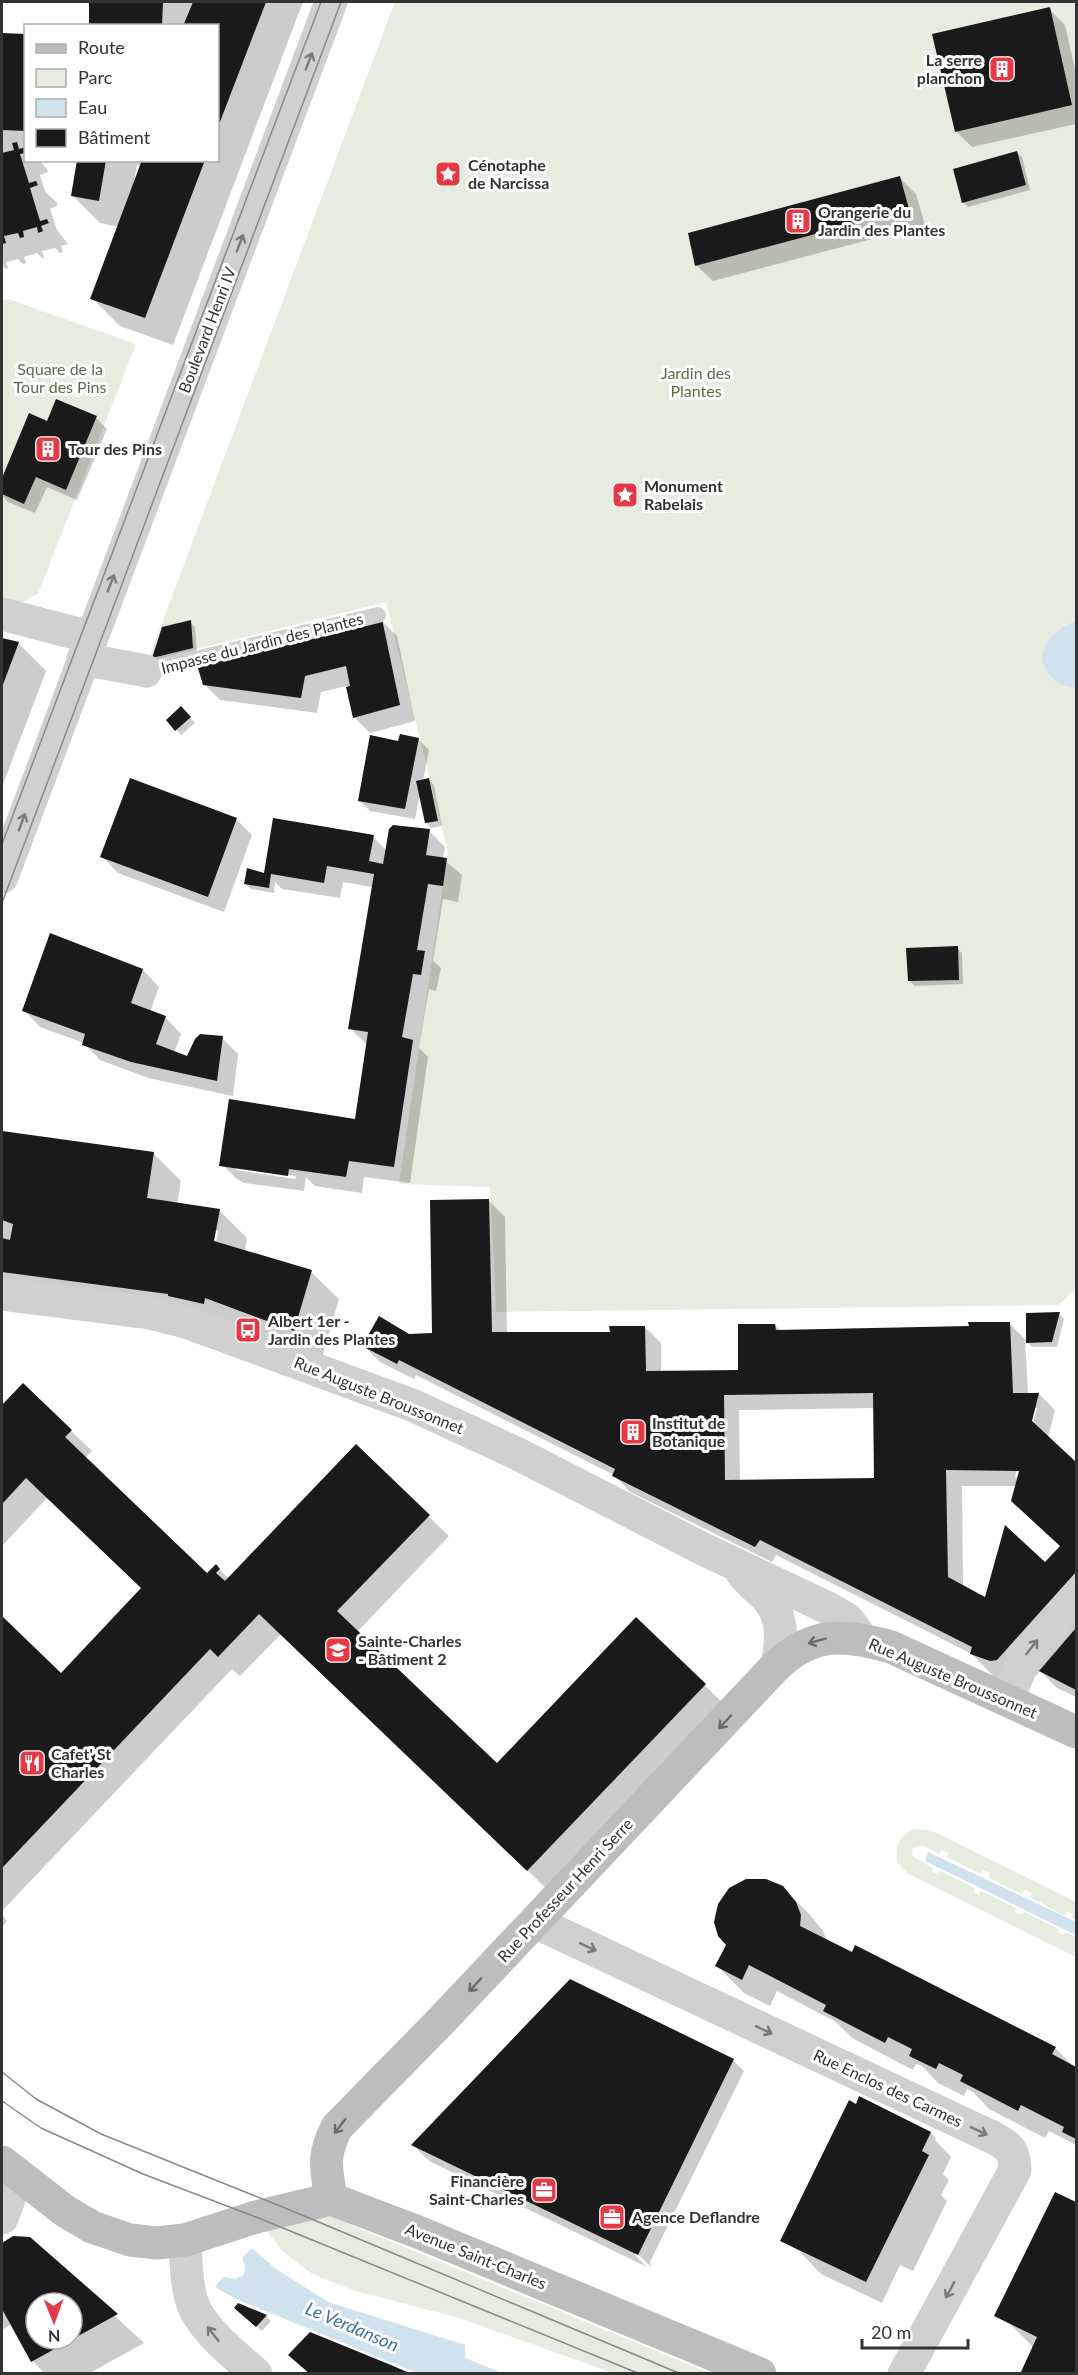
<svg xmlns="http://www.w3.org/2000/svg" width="1078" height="2375" viewBox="0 0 1078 2375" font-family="Lato,sans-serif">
<rect width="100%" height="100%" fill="#fff"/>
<!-- green -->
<path fill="#e6ecdf" d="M395 2H1076V1289L1058 1305 496 1312 490 1187 399 1184 448 852 386 602 148 661Z
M8 299 136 344 38 594 18 605 2 601V300Z
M915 1829 928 1830 939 1834 1076 1902V1920L1071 1918 1073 1914 1067 1911 1065 1916 1030 1897 1032 1893 1025 1890 1022 1894 989 1878 990 1873 983 1870 981 1874 947 1857 949 1853 942 1850 939 1854 923 1845 913 1848 912 1855 915 1858 933 1868 932 1872 938 1875 940 1871 975 1888 973 1892 979 1895 981 1891 1016 1908 1015 1912 1021 1915 1024 1912 1058 1929 1057 1932 1063 1935 1065 1932 1076 1937V1957L907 1873 897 1862C895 1846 899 1834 915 1829Z
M327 2215 709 2373H613L456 2317 352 2290 311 2273 282 2251 267 2231Z"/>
<!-- water -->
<path fill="#cfe2ee" d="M1076 621V687C1060 688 1045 674 1042 659 1045 639 1059 627 1076 621Z
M928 1852 1076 1922V1935L925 1861Z
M252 2248 276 2269 328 2302 465 2345V2358L502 2373H417L236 2299 215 2287 223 2277 235 2279 244 2275 245 2265 242 2258Z"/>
<!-- shadow -->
<path fill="#0003" fill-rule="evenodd" d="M91 2H303L173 345 120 326 92 298 119 227 100 223 73 196 79 160H218V26H90ZM137 164 141 168 134 182Z
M1049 9 1065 25 1076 74V124L972 147 956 131Z
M2 35 26 36V160H39L47 169 48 172 40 175 45 191 57 203V206L50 209 57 230 68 244 61 246 63 252 60 253 55 248 42 251 44 258H42L37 253 24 257 26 263 23 264 18 259 6 262 8 268 6 269 2 265Z
M1016 152 1022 157 1030 190 968 207 963 202Z
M900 178 916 194 925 225 713 281 696 265Z
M57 401 96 418 107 429 77 500 47 487 35 513 8 502 2 495V482L30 415 47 423Z
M381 620 397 636 415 721 370 733 354 717 347 686 321 692 317 713 220 700 204 684Z
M190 622 195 627 197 653 158 662 153 657Z
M2 639 18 643 46 671 2 787Z
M181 708 195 723 181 735 168 720Z
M418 739 429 750 423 781 429 780 434 785 442 826 431 828 426 823 420 794 415 819 370 811 359 800 400 743Z
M236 819 252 835 224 912 118 873 102 856Z
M429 831 445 847 443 859 462 875 458 902 443 899 433 961 441 968 436 991 429 989 419 1048 428 1057 410 1183 364 1177 362 1193 315 1186 306 1177 304 1191 244 1183 237 1179 221 1163 356 1120 367 1045 350 1028 373 887 343 882 340 898 282 889 275 882 274 893 251 889 245 884 265 874 373 837 387 851ZM236 1167 296 1176 295 1179 236 1170Z
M51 935 143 970 159 987 150 1012 165 1017 181 1034 174 1053 188 1058 222 1038 238 1054 233 1096 148 1078 100 1060 84 1043 40 1027 24 1010Z
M957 948 962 953 963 984 915 986 909 981Z
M2 1132 153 1153 181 1181 177 1204 219 1210 247 1238 245 1251 311 1272 339 1299 322 1357 302 1350 292 1340 285 1338 283 1343 2 1296ZM215 1231H218L215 1248H212Z
M489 1201 505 1217 507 1334 611 1333 645 1327 661 1343V1372L739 1371 775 1325 781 1331 970 1328 1009 1323 1027 1341 1059 1314 1064 1319 1057 1347H1032L1025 1340 1028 1394H1039L1055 1410 1048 1437 1076 1464V1697L1057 1688 1040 1671 1025 1688 999 1682 972 1654 776 1555 772 1562 630 1492 614 1475 416 1375 414 1379 380 1362 364 1346 409 1335H433ZM875 1408 876 1480 740 1482 739 1410ZM1034 1408H1037L1018 1478 1015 1477ZM962 1486H1017L1061 1546 1052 1570 986 1600 963 1587Z
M23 1385 92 1451 85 1458 207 1575 216 1566 229 1579 428 1516 449 1536 357 1632 497 1765 636 1619 726 1706 549 1891 281 1634 240 1676 232 1669 2 1911V1618L61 1675 143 1589 47 1498 2 1546V1407Z
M782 1887 811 1916 823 1931 827 1941 1055 2048 1076 2069V2145L1049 2131 1045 2138 989 2109 973 2092 967 2089 964 2096 938 2083 922 2066 916 2064 913 2070 852 2038 836 2022 777 1991 770 2006 744 1993 717 1966 728 1944Z
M2 1915 7 1921 2 1927Z
M733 2060 744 2071 650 2262 651 2267 638 2254H634L647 2267 429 2161 413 2145Z
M931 2133 936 2138 935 2140 951 2157 943 2174 949 2180 941 2195 947 2201 913 2271 900 2265 882 2303 821 2274 799 2251 782 2240Z
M1056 2194 1076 2204V2374H1021L1034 2348 1011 2325 996 2315Z
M14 2237 65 2270 144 2343 88 2374H45L33 2361 12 2324 2 2330V2244ZM36 2303H72V2339H36Z
M241 2313 266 2316 271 2321 262 2331Z
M310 2334 407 2373 309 2374 291 2355Z"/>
<!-- building -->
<path fill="#1a1a1a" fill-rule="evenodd" d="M89 2H163L162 26H89Z
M193 2H266L218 127V26H183Z
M1050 7 1072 105 955 132 932 34Z
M2 33 26 34V131L2 130Z
M17 142 19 149 26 147V153L20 154 29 183 36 181 38 185 30 188 40 221 47 219 49 223 41 226 43 231 38 233 37 227 23 231 24 237 20 238 18 233 4 236 6 243 2 244V153L14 150 12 143Z
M1017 151 1026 185 962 203 953 169Z
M77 160H106L99 201 71 196Z
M142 160H205L145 318 90 299Z
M900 176 909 209 695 266 688 233Z
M56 399 97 416 66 490 36 477 24 504 2 494V478L29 413 47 421Z
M382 619 400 705 353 718 346 687 350 686 346 666 305 676 301 698 203 685 197 665Z
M191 620 193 648 152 658 162 627Z
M2 638 19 642 2 687Z
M181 706 191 717 175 731 166 720Z
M400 734 419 738 405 809 358 801 370 735 398 741Z
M130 778 237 818 208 897 100 857Z
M429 778 438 821 425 823 416 781Z
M273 818 374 835 369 861 383 864 389 829 393 825 430 829 426 855 447 858 443 886 428 884 417 950 425 951 421 975 413 974 402 1037 413 1040 394 1167 349 1161 346 1177 289 1169 288 1176 219 1166 229 1099 355 1119 368 1032 348 1029 374 874 327 866 324 883 271 874 269 888 244 884 247 868 264 873Z
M50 933 143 969 131 1003 166 1016 156 1044 187 1056 195 1039 200 1034 223 1036 217 1081 131 1062 82 1045 85 1034 22 1011Z
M958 946 959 980 908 981 906 948Z
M2 1131 154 1152 147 1198 220 1209 214 1241 312 1270 294 1331 205 1298 204 1304 168 1296V1294L2 1272V1238L10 1240 13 1224 2 1220Z
M489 1199 492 1332H610L609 1326H645L646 1371 738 1370V1324H775L776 1330 969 1326 968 1322H1010L1013 1393H1039L1032 1421 1076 1462V1572L997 1660 990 1661 970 1654 972 1647 760 1540 755 1547 612 1476 615 1469 399 1360 397 1364 362 1346 379 1316 409 1334 432 1333 430 1200ZM873 1393 874 1478 725 1480 724 1395ZM946 1470 1019 1471 1011 1501 1060 1546 1045 1562 1005 1525 985 1597 948 1577Z
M1060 1312 1052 1342 1026 1343V1313Z
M23 1383 72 1430 65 1437 207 1573 216 1564 220 1569 216 1573 225 1581 356 1444 430 1515 337 1611 497 1763 636 1617 706 1684 527 1871 259 1614 218 1657 210 1649 2 1868V1616L61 1673 141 1588 26 1478 2 1504V1405Z
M1076 1628V1690L1039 1671Z
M746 1879H766L783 1886 796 1902 801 1915 800 1926 852 1952 855 1945 1056 2047 1052 2054 1076 2067V2139L1062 2132 1064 2127 1021 2105 1018 2111 960 2081 963 2075 939 2063 936 2069 909 2056 912 2049 888 2037 885 2043 823 2011 826 2005 749 1965 742 1980 715 1966 726 1945 718 1936 714 1922 718 1904 729 1888Z
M570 1979 734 2059 638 2255 411 2145Z
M859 2096 931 2132 922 2151 929 2155 866 2282 780 2241 849 2100 856 2104Z
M1055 2192 1076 2202V2374H1020L1037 2337 994 2316Z
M13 2236 30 2237 118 2314 31 2362 2 2309V2243ZM36 2303H72V2339H36Z
M238 2303 267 2315 256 2327 234 2308Z
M310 2332 391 2365 407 2372 310 2374 288 2355Z"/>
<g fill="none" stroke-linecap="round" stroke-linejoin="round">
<!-- lane -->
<path stroke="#d0d0d0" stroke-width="16" d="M146 671 378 615"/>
<!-- street -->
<path stroke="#d0d0d0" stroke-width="33" d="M2 614 90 637
M83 659 146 671
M2 877 331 2
M2 1294 150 1313 186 1322 412 1405 516 1453 705 1550 828 1608 847 1619 863 1640
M742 1573C749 1582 758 1589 766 1597 784 1616 782 1641 777 1665
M1008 1700 1025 1656 1076 1597
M535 1922 994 2138C1011 2148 1014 2150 1015 2170L904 2374
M2 2218 18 2175
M185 2240C186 2261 186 2295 197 2313 212 2338 235 2355 256 2374"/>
<!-- secondary -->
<path stroke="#bdbdbd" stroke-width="33" d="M2 2162 65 2211 92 2227 130 2240 157 2243 185 2240 256 2217 331 2199 418 2232 760 2374
M331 2199C326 2167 322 2156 337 2127L441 2021 777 1665C814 1631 845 1634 891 1647L1076 1732"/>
<!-- tram -->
<path stroke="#888" stroke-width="1.5" d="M2 844 321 2
M2 903 341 2
M2 2072 36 2099 101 2134 290 2210 681 2374
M2 2101 41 2128 143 2174 256 2217 640 2374"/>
</g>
<!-- one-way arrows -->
<defs><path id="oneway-shaft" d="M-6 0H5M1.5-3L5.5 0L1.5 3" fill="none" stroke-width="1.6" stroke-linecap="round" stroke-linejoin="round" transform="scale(1.5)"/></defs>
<g stroke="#7a7a7a">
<use href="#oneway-shaft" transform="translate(309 61) rotate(-69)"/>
<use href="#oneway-shaft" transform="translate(240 243) rotate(-69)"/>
<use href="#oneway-shaft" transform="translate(111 583) rotate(-69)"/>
<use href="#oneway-shaft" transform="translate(22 822) rotate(-70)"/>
<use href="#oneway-shaft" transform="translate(1032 1647) rotate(-52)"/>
<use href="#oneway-shaft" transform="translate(588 1947) rotate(25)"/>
<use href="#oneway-shaft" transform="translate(764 2030) rotate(25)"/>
<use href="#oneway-shaft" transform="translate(979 2131) rotate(25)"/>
<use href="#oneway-shaft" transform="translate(950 2290) rotate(118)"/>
<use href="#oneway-shaft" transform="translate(213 2334) rotate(-128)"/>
</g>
<g stroke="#6a6a6a">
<use href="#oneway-shaft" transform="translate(817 1641) rotate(165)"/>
<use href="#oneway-shaft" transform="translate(725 1722) rotate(133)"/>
<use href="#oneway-shaft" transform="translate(475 1985) rotate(133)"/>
<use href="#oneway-shaft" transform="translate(340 2126) rotate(128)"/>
</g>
<!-- icons -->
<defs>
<g id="building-square" transform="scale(1.35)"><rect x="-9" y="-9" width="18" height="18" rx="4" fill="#e63946" stroke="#fff"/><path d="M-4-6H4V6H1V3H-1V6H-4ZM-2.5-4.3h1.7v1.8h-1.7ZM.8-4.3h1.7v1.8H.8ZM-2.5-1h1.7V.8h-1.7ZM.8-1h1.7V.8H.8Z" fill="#fff"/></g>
<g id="sight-square" transform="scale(1.35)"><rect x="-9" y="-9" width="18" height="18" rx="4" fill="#e63946" stroke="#fff"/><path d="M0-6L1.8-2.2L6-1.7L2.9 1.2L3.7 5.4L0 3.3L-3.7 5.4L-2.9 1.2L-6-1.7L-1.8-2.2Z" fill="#fff"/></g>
<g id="bus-square" transform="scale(1.35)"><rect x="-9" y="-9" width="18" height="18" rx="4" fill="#e63946" stroke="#fff"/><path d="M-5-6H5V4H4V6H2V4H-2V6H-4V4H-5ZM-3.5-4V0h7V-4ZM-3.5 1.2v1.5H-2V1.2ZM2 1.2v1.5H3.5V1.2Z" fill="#fff"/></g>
<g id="university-square" transform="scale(1.35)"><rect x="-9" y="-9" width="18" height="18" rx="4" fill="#e63946" stroke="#fff"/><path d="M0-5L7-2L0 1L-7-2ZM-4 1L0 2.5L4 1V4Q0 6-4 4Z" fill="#fff"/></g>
<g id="restaurant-square" transform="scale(1.35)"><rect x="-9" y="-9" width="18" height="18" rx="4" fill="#e63946" stroke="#fff"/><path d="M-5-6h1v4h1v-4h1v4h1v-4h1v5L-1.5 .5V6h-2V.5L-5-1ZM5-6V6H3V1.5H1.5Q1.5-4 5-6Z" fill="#fff"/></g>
<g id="office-square" transform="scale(1.35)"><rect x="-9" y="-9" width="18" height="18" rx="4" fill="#e63946" stroke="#fff"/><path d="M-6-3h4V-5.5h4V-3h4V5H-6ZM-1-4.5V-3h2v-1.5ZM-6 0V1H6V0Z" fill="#fff"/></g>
</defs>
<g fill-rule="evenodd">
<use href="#building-square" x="1002" y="69"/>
<use href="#sight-square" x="448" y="174"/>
<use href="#building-square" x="798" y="221"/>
<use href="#building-square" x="48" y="449"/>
<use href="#sight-square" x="625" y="495"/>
<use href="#bus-square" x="248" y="1330"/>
<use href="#building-square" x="633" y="1432"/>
<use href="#university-square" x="338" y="1650"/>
<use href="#restaurant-square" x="32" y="1763"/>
<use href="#office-square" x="544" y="2190"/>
<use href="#office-square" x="612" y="2217"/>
</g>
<g text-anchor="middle" stroke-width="6" stroke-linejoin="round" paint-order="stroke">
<!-- poi labels -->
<g font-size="16" font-weight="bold" fill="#333" stroke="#fff" text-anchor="start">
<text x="982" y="66" text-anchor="end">La serre<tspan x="982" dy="18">planchon</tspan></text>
<text x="468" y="171">Cénotaphe<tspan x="468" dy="18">de Narcissa</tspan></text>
<text x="818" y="218">Orangerie du<tspan x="818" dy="18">Jardin des Plantes</tspan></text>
<text x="68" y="455">Tour des Pins</text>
<text x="644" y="492">Monument<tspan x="644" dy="18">Rabelais</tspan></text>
<text x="268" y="1327">Albert 1er -<tspan x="268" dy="18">Jardin des Plantes</tspan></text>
<text x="652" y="1429">Institut de<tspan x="652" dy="18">Botanique</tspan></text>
<text x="358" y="1647">Sainte-Charles<tspan x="358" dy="18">- Bâtiment 2</tspan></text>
<text x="51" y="1760">Cafet' St<tspan x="51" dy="18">Charles</tspan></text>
<text x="524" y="2187" text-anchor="end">Financière<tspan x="524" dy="18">Saint-Charles</tspan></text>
<text x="632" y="2223">Agence Deflandre</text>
</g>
<!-- street labels -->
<g font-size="16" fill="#333" stroke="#fff">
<text transform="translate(207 330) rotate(-69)" y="6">Boulevard Henri IV</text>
<text transform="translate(262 643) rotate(-14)" y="6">Impasse du Jardin des Plantes</text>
<text transform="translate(379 1395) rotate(22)" y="6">Rue Auguste Broussonnet</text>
<text transform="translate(953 1678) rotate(23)" y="6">Rue Auguste Broussonnet</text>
<text transform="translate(565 1890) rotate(-47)" y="6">Rue Professeur Henri Serre</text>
<text transform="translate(888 2088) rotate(25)" y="6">Rue Enclos des Carmes</text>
<text transform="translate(476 2256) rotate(22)" y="6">Avenue Saint-Charles</text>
</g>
<!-- park labels -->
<g font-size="16" fill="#56703f" stroke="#fff">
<text x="60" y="375">Square de la<tspan x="60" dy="18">Tour des Pins</tspan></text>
<text x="696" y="379">Jardin des<tspan x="696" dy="18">Plantes</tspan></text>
</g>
<!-- water labels -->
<g font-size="18" font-style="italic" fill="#3f7597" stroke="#fff">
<text transform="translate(352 2327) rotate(23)" y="6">Le Verdanson</text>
</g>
</g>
<!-- border -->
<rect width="1078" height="2375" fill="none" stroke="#333333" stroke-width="6"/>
<!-- legend -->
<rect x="24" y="24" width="195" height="138" fill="#ffffff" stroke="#adadad" stroke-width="1.5"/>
<rect x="36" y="44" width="30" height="9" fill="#bdbdbd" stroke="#adadad" stroke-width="1.5"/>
<text x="78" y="54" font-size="18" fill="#333333">Route</text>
<rect x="36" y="69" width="30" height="18" fill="#e6ecdf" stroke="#adadad" stroke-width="1.5"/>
<text x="78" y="84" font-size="18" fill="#333333">Parc</text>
<rect x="36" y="99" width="30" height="18" fill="#cfe2ee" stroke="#adadad" stroke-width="1.5"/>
<text x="78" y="114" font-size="18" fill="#333333">Eau</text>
<rect x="36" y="129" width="30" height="18" fill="#1a1a1a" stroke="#adadad" stroke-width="1.5"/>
<text x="78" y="144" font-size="18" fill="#333333">Bâtiment</text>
<!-- north arrow -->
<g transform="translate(54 2321) rotate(179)"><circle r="28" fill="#ffffff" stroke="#adadad" stroke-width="1.5"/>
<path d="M0-4.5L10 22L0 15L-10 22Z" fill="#e63946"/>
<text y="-9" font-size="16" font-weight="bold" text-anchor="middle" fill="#333333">N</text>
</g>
<!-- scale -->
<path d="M862 2339v9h106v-9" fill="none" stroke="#333333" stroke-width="3"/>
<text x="871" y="2339" font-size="18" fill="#333333" stroke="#ffffff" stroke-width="4.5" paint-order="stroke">20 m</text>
</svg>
